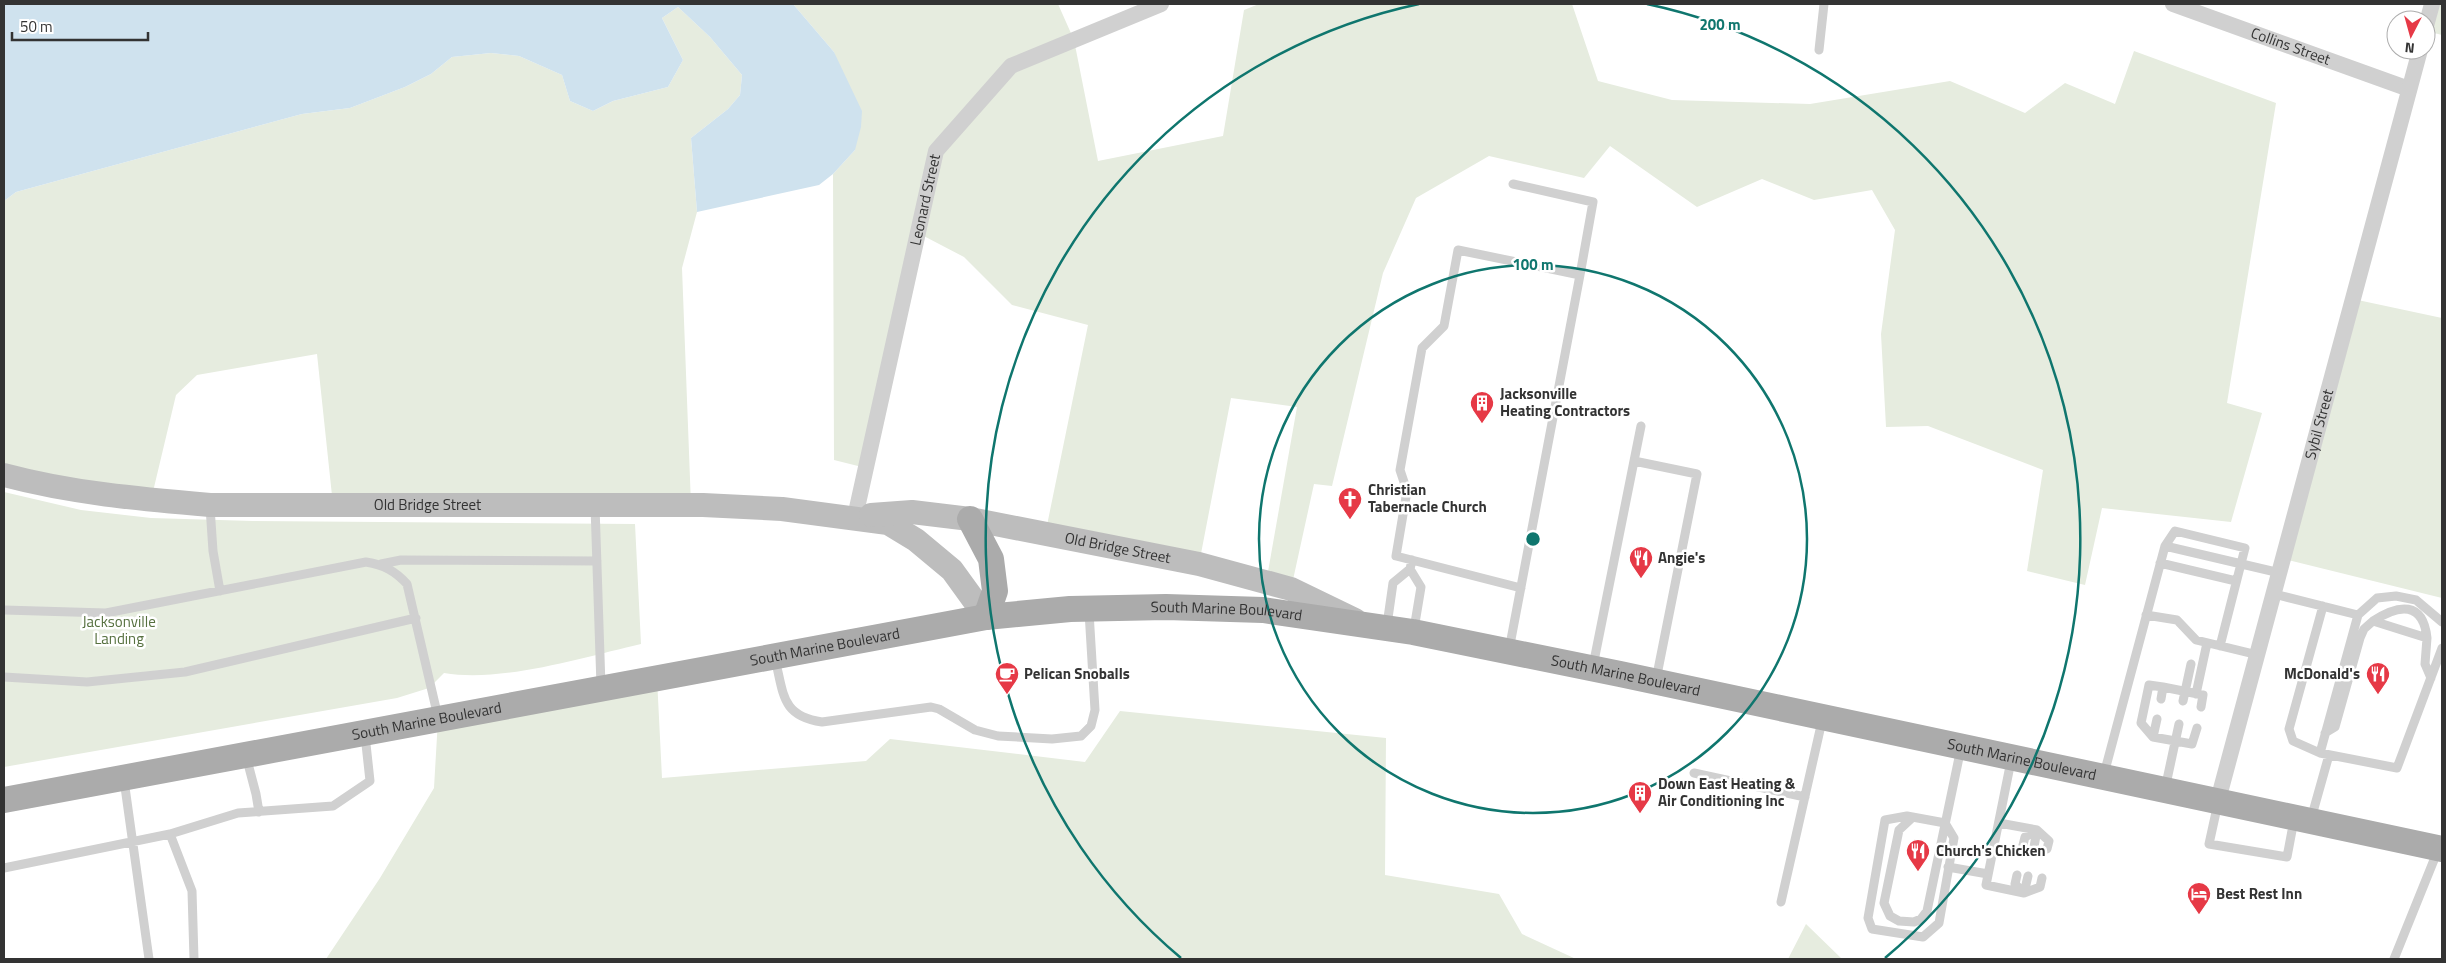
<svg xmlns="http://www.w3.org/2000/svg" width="2446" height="963" viewBox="0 0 2446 963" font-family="'Titillium Web',sans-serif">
<rect width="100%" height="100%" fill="#fff"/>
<!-- green -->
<path fill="#e6ecdf" d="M793 4H1058L1074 40 1098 161 1223 136 1244 10 1259 4H1572L1598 81 1672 100 1810 104 1950 81 2025 113 2065 83 2115 104 2134 51 2276 103 2227 403 2262 413 2231 522 2102 508 2085 585 2027 571 2043 470 1928 426 1886 427 1881 334 1895 230 1872 190 1814 200 1762 179 1697 207 1610 146 1584 178 1489 156 1416 198 1383 273 1332 486 1314 484 1291 589 1266 583 1297 407 1231 398 1199 564 1045 535 1088 325 1012 305 964 257 918 233 866 468 834 460 833 174 855 150 834 52Z
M2432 4H2442V35L2426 31Z
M678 7 710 37 742 75 740 95 728 109 691 138 697 212 682 268 691 505H333L317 354 197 375 176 395 151 500 4 475V201L16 192 302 114 350 108 405 87 431 74 452 57 491 53 519 56 562 75 570 101 593 111 613 101 668 87 683 60 662 18Z
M2353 299 2442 318V598L2284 559Z
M4 492 81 510 151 518 253 521 635 524 641 644C584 657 502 683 444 673L429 688 397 698 4 767Z
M657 678 662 778 866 761 890 739 1085 762 1120 711 1386 738 1385 875 1499 894 1522 934 1576 959H326L380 878 434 788 438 719Z
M1806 924 1842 959H1788Z"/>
<!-- water -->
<path fill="#cfe2ee" d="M4 4H793L834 52 862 111 861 127 855 150 833 174 819 185 697 212 691 138 728 109 740 95 742 75 710 37 678 7 662 18 683 60 668 87 613 101 593 111 570 101 562 75 519 56 491 53 452 57 431 74 405 87 350 108 302 114 16 192 4 201Z"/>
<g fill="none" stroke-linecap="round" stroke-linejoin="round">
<!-- service -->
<path stroke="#d0d0d0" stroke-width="9" d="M1819 50 1824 4
M1513 184 1593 202 1580 275
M1634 461 1697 474 1656 680
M595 506 601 686
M210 507 213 551 220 591
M2165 546 2280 573
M1412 560 1410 569 1421 587 1414 629
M2160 563 2236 581
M381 564 401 560 597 561
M2274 594 2358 615 2377 598 2396 596 2416 600 2442 622
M2323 606 2289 729 2293 741 2320 753 2397 768 2442 648
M4 610 106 613 366 562C384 565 395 571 407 584L438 717
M2146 615 2177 620 2196 640 2258 655
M2373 621C2399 604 2423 601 2427 638
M1387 625 1393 583 1410 569
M1509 650 1580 275 1458 250 1444 326 1422 348 1400 470 1407 491 1396 556 1521 588
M775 659C784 694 781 716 822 722L931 707 939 709 975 730 998 736 1052 739 1081 736 1091 726 1095 710 1089 612
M1593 666 1641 426
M4 677 87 682 185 672 416 618
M2196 694 2207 643
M2161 699 2163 687 2203 695 2201 707
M2183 701 2191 664
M2157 719 2153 737 2192 744 2197 728
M2325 733 2335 727 2360 638 2364 629 2373 621 2427 638 2425 664 2431 678
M2153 737 2141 723 2149 685 2163 687
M2320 753 2358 615
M246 756 256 794 259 812
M2011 761 1986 885 2024 893 2040 887 2042 878
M1694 773 1805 797
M2104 774 2165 546 2175 531 2245 548 2220 646
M124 780 149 959
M2165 789 2179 724
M2218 803 2209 844 2287 857 2294 820
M1907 816 1945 823 1954 838 1939 923 1923 937 1872 929 1868 918 1885 820Z
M1913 817 1899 830 1884 903 1890 916 1899 921 1914 922 1921 919 1927 911 1961 748
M2311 819 2329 755
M1999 823 2037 830 2049 841 2047 849
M170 834 238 813 333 806 370 781 365 735
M2023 845 2025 837 2037 830
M2034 847 2037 830
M1948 867 1988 874
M4 868 170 834 192 891 194 959
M2017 875 2015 884 2024 893
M2024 893 2028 876
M1781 902 1822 721
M2394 959 2438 850"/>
<!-- minor -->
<g stroke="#d0d0d0" stroke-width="16">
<path id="s1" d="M2173 4 2409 89"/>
<path d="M2426 26 2432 4"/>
<path id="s2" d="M855 517 936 151 1011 66 1161 4"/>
<path id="s3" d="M2218 800 2420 50"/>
</g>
<!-- secondary -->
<g stroke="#bdbdbd" stroke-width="24">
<path id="s4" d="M4 475C71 493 140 499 210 505H703L782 509 888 523 916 540 952 570 986 617"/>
<path id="s5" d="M871 515 912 512 970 519 1199 564 1291 589 1355 620"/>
</g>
<!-- primary -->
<g stroke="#ababab" stroke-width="26">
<path d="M970 519 991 559 995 591 986 617"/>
<path id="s6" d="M4 800 986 617 1070 609 1166 607 1263 610 1413 632 1620 674 2442 849"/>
</g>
</g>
<!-- distance rings -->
<g fill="none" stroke="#0f766e" stroke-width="2.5">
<circle cx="1533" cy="539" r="274"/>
<path d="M1181 958A547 547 0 0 1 1419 4M1647 4A547 547 0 0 1 1885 958"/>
</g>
<!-- icons -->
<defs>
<g id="building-pin" transform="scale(1.25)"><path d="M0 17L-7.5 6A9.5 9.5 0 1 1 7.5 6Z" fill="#e63946" stroke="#fff"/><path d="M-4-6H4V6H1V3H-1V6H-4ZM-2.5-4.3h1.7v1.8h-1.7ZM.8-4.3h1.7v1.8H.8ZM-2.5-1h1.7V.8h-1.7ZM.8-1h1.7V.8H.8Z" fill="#fff"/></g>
<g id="church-pin" transform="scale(1.25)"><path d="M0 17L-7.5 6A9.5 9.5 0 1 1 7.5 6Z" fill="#e63946" stroke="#fff"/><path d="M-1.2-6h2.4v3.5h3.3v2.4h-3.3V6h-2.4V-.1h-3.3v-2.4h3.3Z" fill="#fff"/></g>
<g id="restaurant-pin" transform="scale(1.25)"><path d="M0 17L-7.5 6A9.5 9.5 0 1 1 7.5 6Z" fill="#e63946" stroke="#fff"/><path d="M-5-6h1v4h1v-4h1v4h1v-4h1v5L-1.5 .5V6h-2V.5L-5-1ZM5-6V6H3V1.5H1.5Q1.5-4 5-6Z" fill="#fff"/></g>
<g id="cafe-pin" transform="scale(1.25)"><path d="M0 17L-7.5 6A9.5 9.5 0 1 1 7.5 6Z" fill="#e63946" stroke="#fff"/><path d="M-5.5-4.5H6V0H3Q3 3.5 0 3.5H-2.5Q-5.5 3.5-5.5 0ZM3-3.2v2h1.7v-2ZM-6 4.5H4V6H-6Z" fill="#fff"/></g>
<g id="hotel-pin" transform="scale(1.25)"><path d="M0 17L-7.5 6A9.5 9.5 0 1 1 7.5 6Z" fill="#e63946" stroke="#fff"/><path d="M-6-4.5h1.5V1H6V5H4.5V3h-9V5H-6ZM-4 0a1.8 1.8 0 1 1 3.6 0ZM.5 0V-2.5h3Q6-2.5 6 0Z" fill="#fff"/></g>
</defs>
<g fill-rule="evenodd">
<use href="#building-pin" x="1482" y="403"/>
<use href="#church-pin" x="1350" y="499"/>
<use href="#restaurant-pin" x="1641" y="558"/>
<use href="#cafe-pin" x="1007" y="674"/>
<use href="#restaurant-pin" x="2378" y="674"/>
<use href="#building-pin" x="1640" y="793"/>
<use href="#restaurant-pin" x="1918" y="851"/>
<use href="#hotel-pin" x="2199" y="894"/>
</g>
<g text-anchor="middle" stroke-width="5" stroke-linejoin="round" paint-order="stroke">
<!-- street labels -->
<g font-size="15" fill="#333" stroke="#fff">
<text dy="5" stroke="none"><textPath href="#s1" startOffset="125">Collins Street</textPath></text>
<text dy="5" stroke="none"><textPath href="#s2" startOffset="325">Leonard Street</textPath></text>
<text dy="5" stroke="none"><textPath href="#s3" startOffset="389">Sybil Street</textPath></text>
<text dy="5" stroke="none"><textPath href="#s4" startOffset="426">Old Bridge Street</textPath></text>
<text dy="5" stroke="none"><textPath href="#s5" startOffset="250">Old Bridge Street</textPath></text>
<text dy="5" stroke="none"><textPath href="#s6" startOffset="1240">South Marine Boulevard</textPath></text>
<text dy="5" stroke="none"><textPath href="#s6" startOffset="835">South Marine Boulevard</textPath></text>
<text dy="5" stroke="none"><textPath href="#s6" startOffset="1645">South Marine Boulevard</textPath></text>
<text dy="5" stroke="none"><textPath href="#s6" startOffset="430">South Marine Boulevard</textPath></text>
<text dy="5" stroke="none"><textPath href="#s6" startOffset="2050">South Marine Boulevard</textPath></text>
</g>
<!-- poi labels -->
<g font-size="15" font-weight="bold" fill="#333" stroke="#fff" text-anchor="start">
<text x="1500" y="399">Jacksonville<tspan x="1500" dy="17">Heating Contractors</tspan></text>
<text x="1368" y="495">Christian<tspan x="1368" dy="17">Tabernacle Church</tspan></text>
<text x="1658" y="563">Angie's</text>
<text x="1024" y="679">Pelican Snoballs</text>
<text x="2360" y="679" text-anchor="end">McDonald's</text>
<text x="1658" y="789">Down East Heating &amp;<tspan x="1658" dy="17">Air Conditioning Inc</tspan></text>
<text x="1936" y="856">Church's Chicken</text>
<text x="2216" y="899">Best Rest Inn</text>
</g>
<!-- park labels -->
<g font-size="15" fill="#56703f" stroke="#fff">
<text x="119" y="627">Jacksonville<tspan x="119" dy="17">Landing</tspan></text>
</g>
</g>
<circle cx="1533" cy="539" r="8" fill="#0f766e" stroke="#fff" stroke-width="2.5"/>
<g font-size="15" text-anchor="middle" font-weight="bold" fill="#0f766e" stroke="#fff" stroke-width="5" stroke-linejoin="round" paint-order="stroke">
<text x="1720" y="30">200 m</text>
<text x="1533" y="270">100 m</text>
</g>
<!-- border -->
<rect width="2446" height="963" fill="none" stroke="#333333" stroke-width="10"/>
<!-- north arrow -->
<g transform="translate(2411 35) rotate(186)"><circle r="24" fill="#ffffff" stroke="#adadad"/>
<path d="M0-4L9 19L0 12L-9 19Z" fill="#e63946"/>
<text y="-8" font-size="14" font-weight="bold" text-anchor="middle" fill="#333333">N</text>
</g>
<!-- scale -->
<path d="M12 32v8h136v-8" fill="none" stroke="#333333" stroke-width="2.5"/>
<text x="20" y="32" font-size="15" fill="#333333" stroke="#ffffff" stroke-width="4" paint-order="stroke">50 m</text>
</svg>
